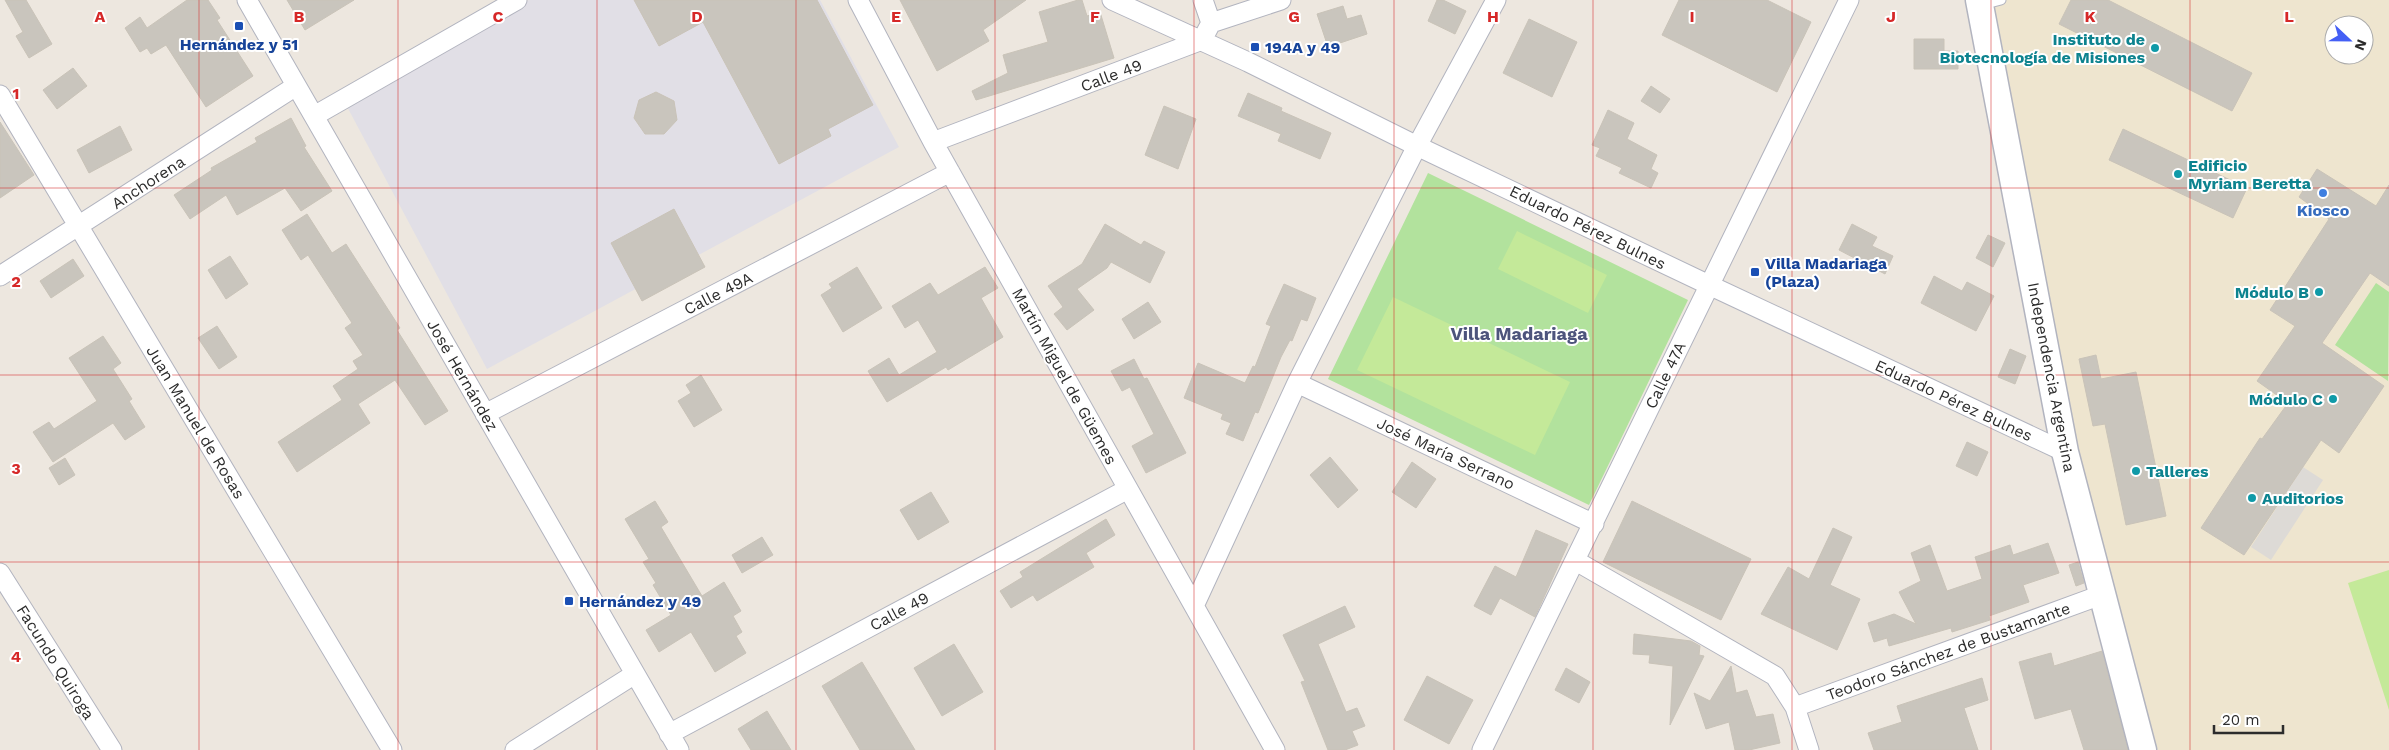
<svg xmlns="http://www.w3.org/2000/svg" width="2389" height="750" viewBox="0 0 2389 750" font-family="'Work Sans',sans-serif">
<rect width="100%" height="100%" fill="#ede7df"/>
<!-- industrial -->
<path fill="#e1dfe6" d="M529 0H820L899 147 487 369 344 101Z"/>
<!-- education -->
<path fill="#eee5cf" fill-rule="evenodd" d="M1984 0H2389V750H2158L2091 506ZM2334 25H2364V55H2334Z"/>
<!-- green -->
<path fill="#b2e29d" d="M1428 173 1688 300 1589 505 1328 379Z
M2376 283 2389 292 2388 381 2335 345Z"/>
<!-- pitch -->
<path fill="#c4e999" d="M1517 231 1607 275 1588 313 1498 269Z
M1393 297 1570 382 1535 455 1357 370Z
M2389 570V710L2348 583Z"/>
<!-- plaza -->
<path fill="#dddad6" d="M2303 467 2323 480 2271 560 2251 547Z"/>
<!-- building -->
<path fill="#c9c5bd" stroke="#c9c3b8" d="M5 0H26L52 44 29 58 16 36 23 32Z
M187 0H208L220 18 217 20 253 76 206 107 166 45 151 54 147 48 140 52 125 28 140 17 147 28Z
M287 0H354L305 30Z
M634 0H817L873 105 828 129 831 136 779 164 703 22 659 46Z
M900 0H1026L983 30 989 41 937 71Z
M1078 0H1082L1087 16 1100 12 1114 58 976 100 972 91 1008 73 1003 55 1048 42 1039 12Z
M1437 0H1443L1466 11 1455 34 1428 21Z
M1679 0H1767L1811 22 1777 92 1662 35Z
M2071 0H2108L2252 73 2232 111 2059 24Z
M1343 6 1347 19 1361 15 1367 34 1328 47 1317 14Z
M1529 19 1577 42 1552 97 1503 73Z
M1914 39H1944V51H1958V69H1914Z
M73 68 87 86 57 109 43 90Z
M1651 86 1670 99 1660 113 1641 101Z
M656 92 674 101 677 120 664 134H645L634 118 639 100Z
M1248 93 1282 108 1281 111 1331 133 1320 159 1278 141 1281 134 1238 116Z
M1164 106 1196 119 1178 169 1145 155Z
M1608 110 1634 123 1627 139 1657 155 1651 169 1658 173 1651 188 1619 173 1622 168 1596 156 1600 148 1592 145Z
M291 118 306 146 304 147 332 191 301 211 285 188 237 215 226 195 190 219 174 195 212 170 211 168 257 142 255 138Z
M0 122 34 175 0 198Z
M120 126 132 150 89 173 77 150Z
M2123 129 2247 188 2233 218 2109 160Z
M2317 169 2376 206 2389 185V286L2370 273 2322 343 2384 386 2339 453 2321 440 2244 555 2201 528 2260 438 2262 439 2288 403 2257 381 2295 326 2270 310 2329 219 2299 197Z
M674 209 705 267 642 301 611 243Z
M307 214 332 253 346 244 400 328 397 330 448 411 425 425 395 380 358 404 370 423 297 472 278 442 342 400 333 386 358 369 353 361 363 355 345 328 352 323 308 255 301 260 282 230Z
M1105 224 1141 245 1144 241 1165 252 1150 283 1111 262 1107 268 1077 289 1094 310 1067 330 1054 314 1063 307 1048 286 1082 264Z
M1852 224 1877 237 1872 246 1893 256 1885 274 1839 250Z
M1988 235 2005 243 1993 267 1976 258Z
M230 256 248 284 226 299 208 270Z
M73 259 84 276 51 298 40 281Z
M857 267 882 308 843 332 821 295 832 288 829 284Z
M985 267 998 288 981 298 1003 337 948 370 946 367 887 402 868 371 889 358 899 375 937 352 918 320 905 328 892 306 930 283 938 295Z
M1934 276 1962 291 1967 282 1994 296 1976 331 1921 303Z
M1284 284 1316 298 1307 321 1301 319 1292 341 1290 340 1281 357 1258 413 1255 412 1243 441 1226 434 1231 423 1221 419 1223 414 1184 398 1198 363 1245 383 1253 366 1255 367 1271 326 1266 324Z
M1148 302 1161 322 1134 339 1122 319Z
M217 326 237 357 219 369 198 338Z
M103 336 121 363 113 369 132 399 129 401 145 427 125 440 113 423 53 462 33 432 49 422 54 429 97 401 69 358Z
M2010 349 2026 356 2015 384 1998 377Z
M2096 355 2101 379 2136 372 2166 516 2126 525 2105 424 2093 426 2079 359Z
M1134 359 1144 379 1147 378 1186 453 1146 473 1132 446 1154 434 1130 387 1122 391 1111 371Z
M701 375 722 410 694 427 678 401 691 393 686 385Z
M1967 442 1988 452 1977 476 1956 466Z
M1330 457 1358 490 1338 508 1310 475Z
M65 458 75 475 59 485 49 468Z
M1412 462 1436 479 1416 508 1392 492Z
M931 492 949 522 918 540 900 510Z
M655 501 668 522 661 527 702 596 724 582 741 611 733 616 742 632 736 636 746 653 715 672 691 632 659 652 646 630 671 615 653 585 656 583 643 562 649 559 625 519Z
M1632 501 1751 559 1721 620 1603 562Z
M1106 519 1115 535 1086 553 1094 567 1037 601 1033 595 1011 608 1000 591 1023 577 1020 572Z
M1833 528 1852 537 1830 585 1860 599 1837 650 1761 614 1788 567 1809 579Z
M1536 530 1568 544 1535 617 1500 598 1491 615 1474 606 1495 566 1516 577Z
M762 537 773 555 742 573 732 555Z
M2048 543 2059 573 2023 585 2029 602 1989 616 1990 620 1952 632 1951 628 1889 646 1887 638 1874 642 1868 623 1894 614 1916 624 1899 592 1921 581 1911 553 1930 545 1947 591 1982 579 1975 557 2010 545 2013 555Z
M2078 562 2084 583 2076 586 2069 565Z
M1345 606 1355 627 1318 644 1346 712 1357 708 1365 726 1352 731 1358 745 1345 750H1328L1301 682 1305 681 1283 635Z
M1634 634 1691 641 1700 646 1699 655 1704 656 1670 725 1673 666 1649 663 1650 655 1633 654Z
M954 644 983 692 942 716 914 668Z
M2102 651 2128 750H2084L2071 709 2035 719 2019 662 2051 653 2054 666Z
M862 662 915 750H860L822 686Z
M1731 666 1736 693 1747 690 1756 717 1773 714 1780 743 1749 750H1735L1729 722 1706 729 1694 693 1710 701Z
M1566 668 1590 682 1579 703 1555 690Z
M1427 676 1473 700 1449 744 1404 720Z
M1982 678 1988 700 1964 708 1978 750H1874L1868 733 1902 722 1897 706Z
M767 711 791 750H751L738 729Z"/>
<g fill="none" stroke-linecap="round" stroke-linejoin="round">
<!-- service casing -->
<g stroke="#b2b4bf" stroke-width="11">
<path id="service" d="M1982 5 2001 0"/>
</g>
<!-- minor casing -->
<g stroke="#b2b4bf" stroke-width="21">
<path id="minor" d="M247 0 679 750
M858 0 933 142 1275 750
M1112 0 1248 62 1417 146 1709 285 2065 452
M1203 0 1211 23
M0 95 392 750
M314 116 517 0
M933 142 1202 40 1211 23 1281 0
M0 276 296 86
M1297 383 1594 524
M485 414 950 172
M1576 561 1775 676 1795 707 1809 750
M0 573 112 750
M1194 606 1297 383 1417 146 1496 0
M1795 707 2101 595
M669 734 1128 489
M515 750 635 674
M1482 750 1849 0"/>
</g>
<!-- secondary casing -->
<g stroke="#b2b4bf" stroke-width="29">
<path id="secondary" d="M1979 0 2065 452 2143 750"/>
</g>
<!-- service -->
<use href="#service" stroke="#fff" stroke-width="9"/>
<!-- minor -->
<use href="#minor" stroke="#fff" stroke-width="19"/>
<!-- secondary -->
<use href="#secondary" stroke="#fff" stroke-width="26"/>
</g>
<!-- grid -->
<path fill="none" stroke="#d62828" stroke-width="1" stroke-opacity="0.55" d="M199 0V750M398 0V750M597 0V750M796 0V750M995 0V750M1194 0V750M1394 0V750M1593 0V750M1792 0V750M1991 0V750M2190 0V750M0 188H2389M0 375H2389M0 562H2389"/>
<!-- markers -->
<g fill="#1a4fb4" stroke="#fff" stroke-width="2">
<rect x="234" y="21" width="10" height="10" rx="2.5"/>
<rect x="1250" y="42" width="10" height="10" rx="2.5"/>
<rect x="1750" y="267" width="10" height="10" rx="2.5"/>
<rect x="564" y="596" width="10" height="10" rx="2.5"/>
</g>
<g fill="#0f9aa8" stroke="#fff" stroke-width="2">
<circle cx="2155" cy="48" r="5"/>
<circle cx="2178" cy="174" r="5"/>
<circle cx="2319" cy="292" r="5"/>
<circle cx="2333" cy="399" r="5"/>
<circle cx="2136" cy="471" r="5"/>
<circle cx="2252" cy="498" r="5"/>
</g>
<circle fill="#3f7fe0" stroke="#fff" stroke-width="2" cx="2323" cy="193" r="5"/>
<g text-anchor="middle" stroke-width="4" stroke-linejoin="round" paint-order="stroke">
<!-- culture labels -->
<g font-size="16" font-weight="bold" fill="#0d838f" stroke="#fff" text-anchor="end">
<text x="2145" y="45">Instituto de<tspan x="2145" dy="18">Biotecnología de Misiones</tspan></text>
<text x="2188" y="171" text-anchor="start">Edificio<tspan x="2188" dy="18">Myriam Beretta</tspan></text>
<text x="2309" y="298">Módulo B</text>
<text x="2323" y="405">Módulo C</text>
<text x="2146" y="477" text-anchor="start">Talleres</text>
<text x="2262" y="504" text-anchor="start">Auditorios</text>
</g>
<!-- transit labels -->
<g font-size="16" font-weight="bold" fill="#164399" stroke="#fff" text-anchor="start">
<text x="239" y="50" text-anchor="middle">Hernández y 51</text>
<text x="1265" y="53">194A y 49</text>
<text x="1765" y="269">Villa Madariaga<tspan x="1765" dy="18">(Plaza)</tspan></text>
<text x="579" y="607">Hernández y 49</text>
</g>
<!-- street labels -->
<g font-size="16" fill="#2c2c2c" stroke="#fff">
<text transform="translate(1111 75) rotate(-21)" y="6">Calle 49</text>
<text transform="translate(148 182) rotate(-33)" y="6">Anchorena</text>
<text transform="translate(1588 227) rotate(26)" y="6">Eduardo Pérez Bulnes</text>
<text transform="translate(718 293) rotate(-27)" y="6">Calle 49A</text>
<text transform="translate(463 375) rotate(60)" y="6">José Hernández</text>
<text transform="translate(1665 375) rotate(-64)" y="6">Calle 47A</text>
<text transform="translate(1065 376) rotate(61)" y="6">Martín Miguel de Güemes</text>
<text transform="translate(2052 377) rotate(79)" y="6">Independencia Argentina</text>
<text transform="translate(1954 400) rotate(25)" y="6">Eduardo Pérez Bulnes</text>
<text transform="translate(196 422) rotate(59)" y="6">Juan Manuel de Rosas</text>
<text transform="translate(1446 453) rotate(25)" y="6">José María Serrano</text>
<text transform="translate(899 611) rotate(-28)" y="6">Calle 49</text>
<text transform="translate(1948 651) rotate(-20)" y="6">Teodoro Sánchez de Bustamante</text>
<text transform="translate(56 662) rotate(58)" y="6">Facundo Quiroga</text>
</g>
<!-- shop labels -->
<g font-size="16" font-weight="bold" fill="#366cbe" stroke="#fff">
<text x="2323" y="216">Kiosco</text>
</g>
<!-- neighbourhood labels -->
<g font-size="18" font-weight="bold" fill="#4d547c" stroke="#fff">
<text x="1519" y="340">Villa Madariaga</text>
</g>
</g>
<g font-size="16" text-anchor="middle" font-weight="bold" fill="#d62828" stroke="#fff" stroke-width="4" stroke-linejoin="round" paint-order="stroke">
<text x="100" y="22">A</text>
<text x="299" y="22">B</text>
<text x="498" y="22">C</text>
<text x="697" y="22">D</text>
<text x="896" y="22">E</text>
<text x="1095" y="22">F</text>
<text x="1294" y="22">G</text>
<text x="1493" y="22">H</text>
<text x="1692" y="22">I</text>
<text x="1891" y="22">J</text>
<text x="2090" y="22">K</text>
<text x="2289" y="22">L</text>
<text x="16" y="99">1</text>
<text x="16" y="287">2</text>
<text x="16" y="474">3</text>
<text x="16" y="662">4</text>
</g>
<!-- north arrow -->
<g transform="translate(2349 40) rotate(112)"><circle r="24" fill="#ffffff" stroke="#ababab"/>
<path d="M0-4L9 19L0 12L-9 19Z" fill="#445ff5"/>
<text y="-8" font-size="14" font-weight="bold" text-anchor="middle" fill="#2c2c2c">N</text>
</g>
<!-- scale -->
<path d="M2214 725v8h69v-8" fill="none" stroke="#2c2c2c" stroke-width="2.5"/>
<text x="2222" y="725" font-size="15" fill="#2c2c2c" stroke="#ffffff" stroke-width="4" paint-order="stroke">20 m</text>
</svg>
